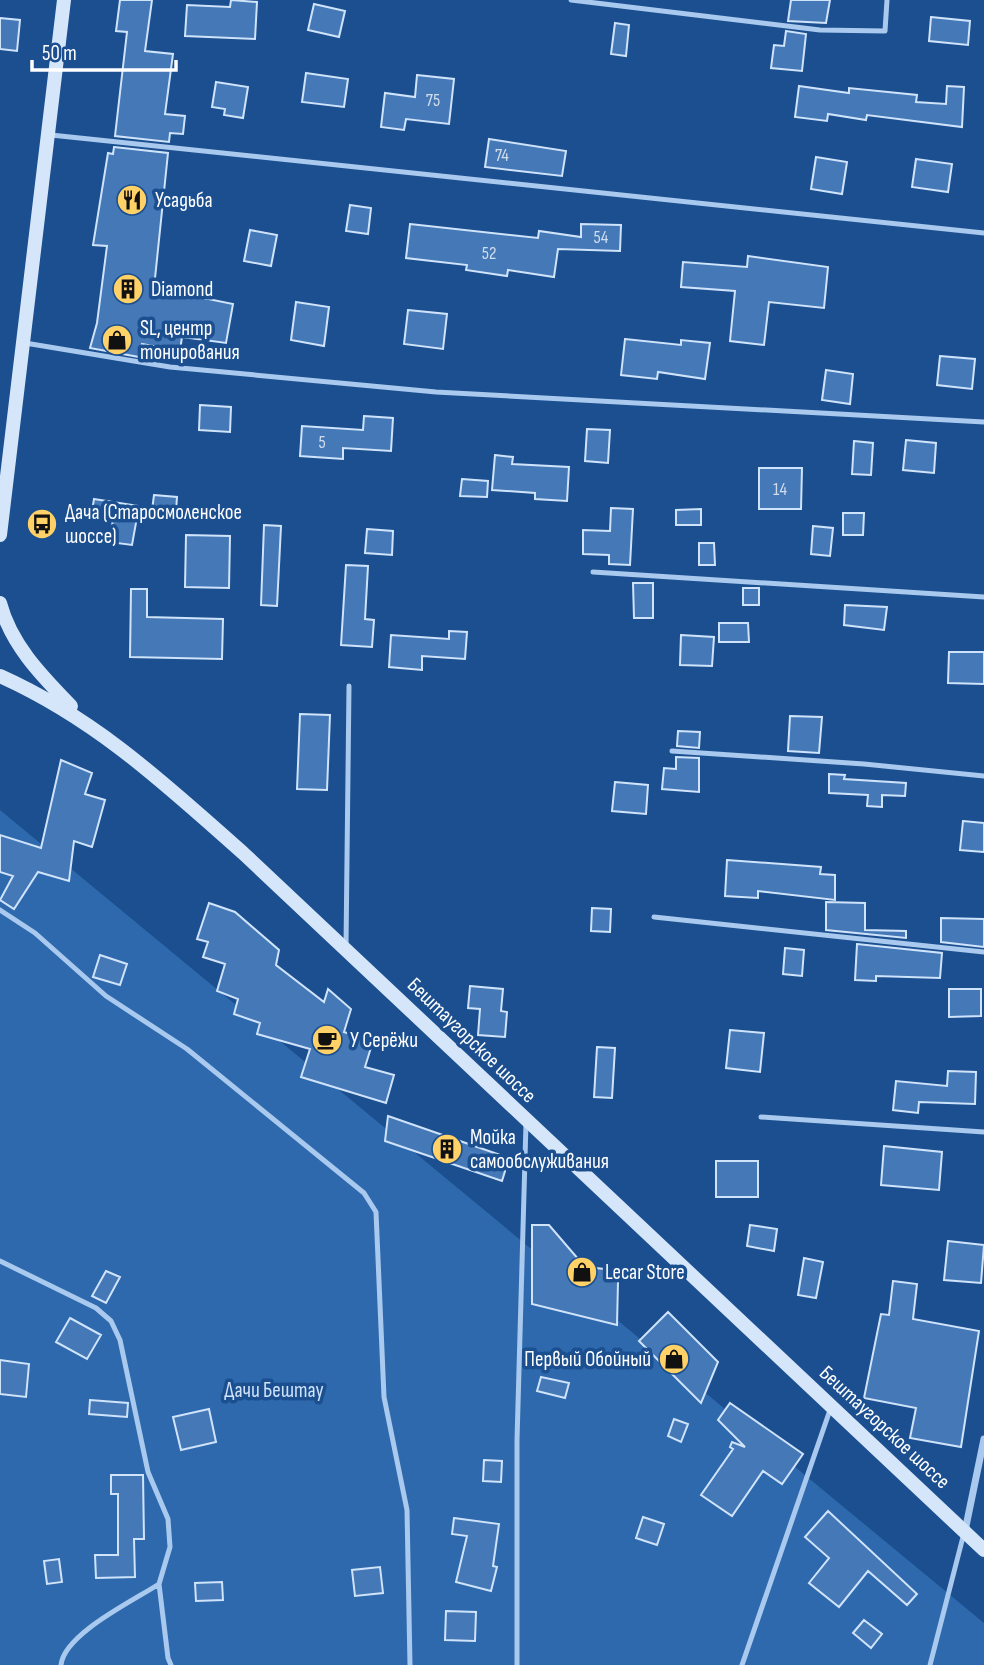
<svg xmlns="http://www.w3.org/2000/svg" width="984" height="1665" viewBox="0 0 984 1665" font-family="'Sofia Sans Condensed',sans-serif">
<rect width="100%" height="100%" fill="#1b4f8f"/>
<!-- green -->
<path fill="#2e69ad" d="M0 810 984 1623V1665H0Z"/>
<!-- building -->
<path fill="#4478b7" stroke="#cfe3fa" stroke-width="2" d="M120 0H152L145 51 173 54 165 114 185 116 183 134 170 133 169 142 115 136 127 32 116 31Z
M231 0 257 2 255 39 185 36 187 5 230 7Z
M791 0H830L826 23 788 21Z
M314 4 345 11 339 37 308 30Z
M931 17 970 21 968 45 929 41Z
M0 18 20 20 17 51 0 49Z
M615 23 629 25 626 56 611 54Z
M786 31 806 34 802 71 771 68 774 45 784 46Z
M306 73 348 79 344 107 302 102Z
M417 75 454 79 449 124 406 119 404 130 381 127 385 93 415 97Z
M216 82 248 87 243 118 224 115 225 109 212 107Z
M799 86 849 93V88L917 95 916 102 946 104 947 86 964 87 962 127 867 115 866 120 828 114 827 121 795 117Z
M489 139 566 151 562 176 485 167Z
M114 147 168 153 154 288 233 304 226 343 182 337 180 351 142 344 139 357 90 348 97 323 107 246 93 245 108 153 113 154Z
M816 157 847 162 842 194 811 189Z
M916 159 952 164 948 192 912 187Z
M350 205 371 208 368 234 346 231Z
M410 224 538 238 539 231 581 237V224L621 225 620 251 558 249 554 277 508 270 507 276 466 270 467 265 406 258Z
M250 230 277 235 271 266 244 261Z
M748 256 828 267 824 308 769 302 764 345 730 341 735 291 681 287 683 262 747 267Z
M296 302 329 307 324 346 291 340Z
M408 310 447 314 443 349 404 344Z
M625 339 681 345V340L710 343 705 379 658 372 657 379 621 375Z
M940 356 975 359 972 389 937 385Z
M826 370 853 374 850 404 822 400Z
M200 405 231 407 230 432 199 430Z
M364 416 393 418 391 451 343 448V459L300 456 302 426 363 430Z
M587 429 610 430 608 463 585 461Z
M906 440 936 443 934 473 903 470Z
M854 441 873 443 871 475 852 474Z
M495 455 513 457 512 464 569 467 567 501 535 499V493L492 490Z
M759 468H802L801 509H759Z
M462 479 488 481 487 497 460 496Z
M154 495 177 497 176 512 152 510Z
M94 499 139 506 132 545 109 542 113 520 91 517Z
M611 508 633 509 630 565 609 564V555L583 554V530L610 531Z
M701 509V525H676V510Z
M843 513H864L863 535H843Z
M264 525 281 526 277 606 261 605Z
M813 526 833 528 830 556 811 554Z
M367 529 393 531 392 555 365 553Z
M186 535 230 536 229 588 185 587Z
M699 543H714L715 565H699Z
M346 565 368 566 365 619 374 620 372 647 341 645Z
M633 583H653V618H634Z
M743 588H759V605H743Z
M131 589H147V617L223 619 222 659 130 657Z
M845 605 887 607 884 630 844 625Z
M719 623H748L749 642H719Z
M449 631 467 632 465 659 422 656V670L389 667 391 635 449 639Z
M681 635 714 637 712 666 680 665Z
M949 652H984V684L948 683Z
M300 714 330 715 327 790 297 789Z
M790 716 822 717 819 753 788 751Z
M678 731 700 732 699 748 677 746Z
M676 757 699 758V792L662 789 664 768 676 769Z
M61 760 92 773 85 794 105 800 92 847 74 841 69 881 38 872 14 909 0 900 13 876 0 872V835L41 848Z
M829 774 845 775 844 779 906 783 905 796 882 795V807L867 806 868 795 829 793Z
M615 782 648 785 646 814 612 811Z
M963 821 984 823V852L960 850Z
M727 860 821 867 820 874 835 875V900L758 891V898L725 896Z
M826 902 865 903V930L906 931V938L826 930Z
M209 903 235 912 279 950 276 965 324 1002 328 989 351 1009 344 1032 373 1041 365 1067 394 1075 386 1103 301 1077 310 1049 257 1034 260 1023 234 1014 238 999 217 991 225 964 203 957 208 942 197 939Z
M592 908 611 909 610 932 591 931Z
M941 918 984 919V947L941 942Z
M857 944 942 953 940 978 876 976V981L855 980Z
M785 948 804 950 802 976 783 974Z
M100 955 127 964 120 985 93 977Z
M470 986 503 989 501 1011 507 1012 505 1037 478 1035 480 1009 468 1008Z
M949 989H981V1016L949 1017Z
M730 1030 764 1033 760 1072 726 1068Z
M597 1047 615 1048 612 1098 594 1097Z
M948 1071 976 1072 975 1104 919 1102 918 1113 893 1110 896 1081 947 1086Z
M388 1116 509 1158 502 1181 385 1141Z
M884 1146 942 1152 939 1190 881 1185Z
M716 1161H758V1197H716Z
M532 1225H549L585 1267 605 1269 618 1282 617 1325 532 1304Z
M750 1225 777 1229 774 1251 747 1246Z
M948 1241 984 1245 981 1283 944 1280Z
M804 1258 823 1262 816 1298 798 1295Z
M106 1271 120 1277 106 1303 92 1296Z
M893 1281 917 1284 913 1319 979 1331 961 1447 910 1438 916 1408 864 1398 881 1314 889 1315Z
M668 1312 718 1362 701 1403 639 1341Z
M70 1318 101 1335 87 1359 56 1342Z
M0 1360 29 1364 26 1397 0 1394Z
M541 1377 569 1383 565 1398 537 1391Z
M90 1400 128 1403 127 1417 89 1414Z
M730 1403 803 1454 782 1484 763 1471 732 1516 701 1495 733 1449 730 1447 732 1442 745 1447 718 1420Z
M209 1409 216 1442 181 1450 173 1417Z
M674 1419 688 1424 681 1442 668 1436Z
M484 1460 502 1461 501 1482 483 1481Z
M111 1475H143L144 1539H134L135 1577 96 1578 95 1555H118V1494H111Z
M828 1511 917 1594 907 1605 868 1571 839 1607 809 1583 829 1558 805 1537Z
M643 1517 664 1524 657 1545 636 1538Z
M454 1518 499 1524 493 1566 497 1567 491 1591 456 1582 467 1536 452 1534Z
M59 1559 62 1582 47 1584 44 1561Z
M380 1567 383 1593 355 1596 352 1570Z
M222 1582 223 1600 196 1601 195 1583Z
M446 1611 476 1612 475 1641 445 1640Z
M864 1620 882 1634 871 1648 853 1633Z"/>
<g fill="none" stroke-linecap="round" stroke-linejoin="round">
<!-- service -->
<path stroke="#a9c9ee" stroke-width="5" d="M571 0 820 30 885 31 887 0
M51 135 984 233
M25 343 170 367 436 392 984 422
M593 572 984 597
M672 751 864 764 984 776
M0 910 35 933 106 996 187 1049 364 1193 376 1212 384 1397 407 1510 410 1665
M654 917 984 952
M346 946 349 686
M761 1117 984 1132
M0 1261 96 1308 111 1321 120 1340 148 1472 168 1519 170 1547 159 1584 168 1658 171 1665
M61 1665C64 1634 133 1601 159 1584
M517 1665V1440L526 1123
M742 1665 830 1410
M930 1665 964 1533"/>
<!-- minor -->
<path stroke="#a9c9ee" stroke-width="7" d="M965 1531 984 1439"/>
<!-- secondary -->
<path stroke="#d6e6fa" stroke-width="14" d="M0 535 64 0
M0 603C11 645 42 676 71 706
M0 676C96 719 165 784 243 853L984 1550"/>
</g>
<!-- icons -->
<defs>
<g id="restaurant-disc" transform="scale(1.575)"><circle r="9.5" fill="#ffd166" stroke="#1b4f8f"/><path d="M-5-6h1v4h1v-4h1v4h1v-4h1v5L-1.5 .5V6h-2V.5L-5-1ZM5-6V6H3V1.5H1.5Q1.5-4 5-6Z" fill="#111"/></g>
<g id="building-disc" transform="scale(1.575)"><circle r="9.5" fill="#ffd166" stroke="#1b4f8f"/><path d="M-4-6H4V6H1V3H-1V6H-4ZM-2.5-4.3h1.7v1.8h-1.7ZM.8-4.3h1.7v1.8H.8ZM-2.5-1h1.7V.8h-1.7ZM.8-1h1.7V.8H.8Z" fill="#111"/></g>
<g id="shop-disc" transform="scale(1.575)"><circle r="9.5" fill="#ffd166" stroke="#1b4f8f"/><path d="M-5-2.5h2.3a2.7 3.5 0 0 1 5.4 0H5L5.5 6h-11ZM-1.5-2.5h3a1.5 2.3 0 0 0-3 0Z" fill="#111"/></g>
<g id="bus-disc" transform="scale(1.575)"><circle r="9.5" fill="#ffd166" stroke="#1b4f8f"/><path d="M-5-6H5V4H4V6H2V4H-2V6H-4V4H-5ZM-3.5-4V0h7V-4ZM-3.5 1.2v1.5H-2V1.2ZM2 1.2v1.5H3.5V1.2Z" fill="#111"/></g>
<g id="cafe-disc" transform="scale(1.575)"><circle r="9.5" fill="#ffd166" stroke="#1b4f8f"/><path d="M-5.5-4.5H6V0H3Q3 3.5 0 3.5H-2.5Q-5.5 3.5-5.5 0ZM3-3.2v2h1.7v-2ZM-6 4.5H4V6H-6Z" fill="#111"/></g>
</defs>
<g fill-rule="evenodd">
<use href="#restaurant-disc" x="132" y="200"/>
<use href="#building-disc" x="128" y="289"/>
<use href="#shop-disc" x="117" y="340"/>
<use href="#bus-disc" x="42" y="524"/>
<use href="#cafe-disc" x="327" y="1040"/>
<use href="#building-disc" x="447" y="1149"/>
<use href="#shop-disc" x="582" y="1272"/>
<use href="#shop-disc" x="674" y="1359"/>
</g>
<g text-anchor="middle" stroke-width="7" stroke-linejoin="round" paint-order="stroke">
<!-- number labels -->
<g font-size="18" fill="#d0dded">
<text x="433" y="106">75</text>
<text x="502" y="161">74</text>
<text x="601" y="243">54</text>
<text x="489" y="259">52</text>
<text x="322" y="448">5</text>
<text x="780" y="495">14</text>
</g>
<!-- poi labels -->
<g font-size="21" fill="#fff" stroke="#1b4f8f" text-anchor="start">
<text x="155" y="207">Усадьба</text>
<text x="151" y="296">Diamond</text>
<text x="140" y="335">SL, центр<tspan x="140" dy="24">тонирования</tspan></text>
<text x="65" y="519">Дача (Старосмоленское<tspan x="65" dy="24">шоссе)</tspan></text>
<text x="350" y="1047">У Серёжи</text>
<text x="470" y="1144">Мойка<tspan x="470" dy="24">самообслуживания</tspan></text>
<text x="605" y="1279">Lecar Store</text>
<text x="651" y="1366" text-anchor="end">Первый Обойный</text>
</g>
<!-- street labels -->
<g font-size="21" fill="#fff" stroke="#1b4f8f">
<text transform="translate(472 1040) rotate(44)" y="7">Бештаугорское шоссе</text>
<text transform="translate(885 1427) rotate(43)" y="7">Бештаугорское шоссе</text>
</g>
<!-- park labels -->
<g font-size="21" fill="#cfe3fa" stroke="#1b4f8f">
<text x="274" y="1397">Дачи Бештау</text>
</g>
</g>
<!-- scale -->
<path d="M32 60v10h144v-10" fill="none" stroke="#ffffff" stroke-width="3.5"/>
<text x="42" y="60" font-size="21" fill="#ffffff" stroke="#1b4f8f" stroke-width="5" paint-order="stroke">50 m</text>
</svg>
